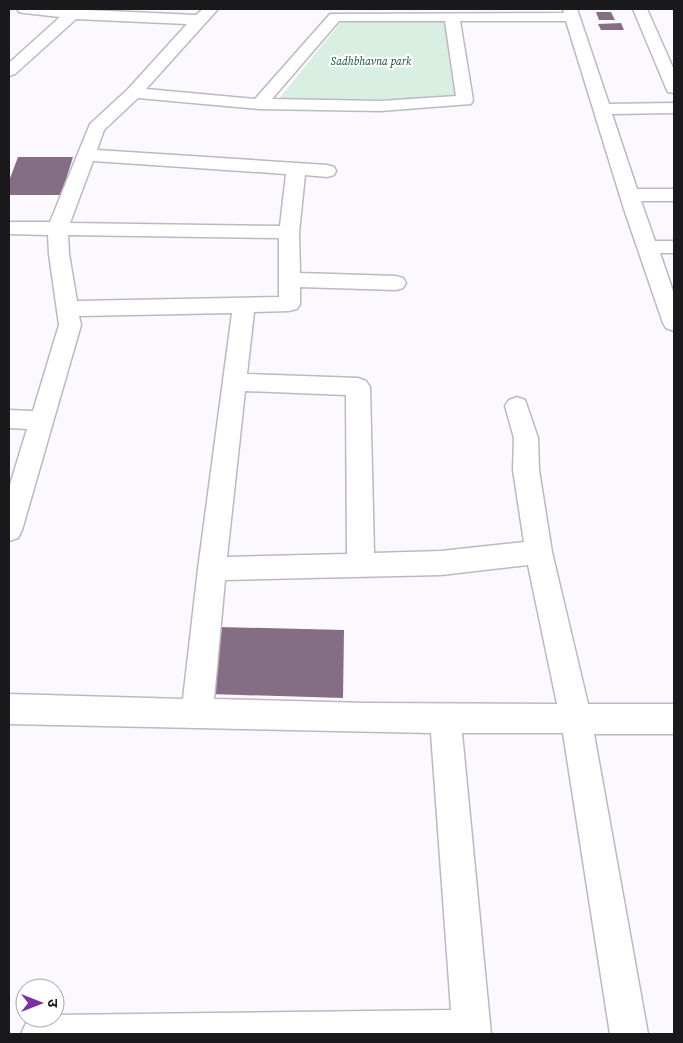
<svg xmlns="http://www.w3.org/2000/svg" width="683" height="1043" viewBox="0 0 683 1043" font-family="'Source Serif 4','Noto Sans Devanagari',serif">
<rect width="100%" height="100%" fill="#fbf9ff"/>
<!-- green -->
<path fill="#d8efe2" d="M450 21 463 99 278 100 341 22Z"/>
<!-- building -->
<path fill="#856d83" d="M596 12H611L615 20H599Z
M621 23 624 30H601L598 24Z
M18 157H73L61 195H9V181Z
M218 627 344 630 343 698 209 694Z"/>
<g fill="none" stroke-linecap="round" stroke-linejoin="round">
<!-- street casing -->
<g stroke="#bcb8c1" stroke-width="3">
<path id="street" d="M17 9H65L196 15 203 9H218L146 89 255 99 330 14 564 13 563 9H577L609 104 674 103V113L612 114 637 189H674V201H641L655 241H674V253H660L674 294V331L666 328 663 323 624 209 566 21H460L473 100 471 104 380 111 259 109 138 98 104 130 97 150 327 165 334 167 336 171 334 175 327 177 305 175 299 232 300 273 396 276 403 278 406 283 403 288 396 290 300 287V304L297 309 289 311 254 312 247 374 358 378 366 381 370 387 374 553 441 551 524 542 513 470 514 438 505 406 509 400 517 397 525 400 538 438 539 470 552 552 588 704H674V734H594L648 1034H610L563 733H462L491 1034H21L27 1021 33 1018H55V1015L451 1010 431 733 9 724V694L183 699 198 569 232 313 79 316 81 325 22 530 18 538 9 541V488L27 429 9 428V410L33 411 59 325 49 254 48 235 9 234V222H50L90 124 128 89 187 24 76 19 15 74 9 76V63L60 17 24 13 19 12ZM339 21H445L456 96 380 101 272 99ZM93 161 286 174 280 226 70 223ZM68 235 279 238V297L77 301 69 254ZM245 391 346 395 347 554 227 557ZM528 565 557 704 366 703 214 699 225 580 441 575Z
M633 9H647L674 70V93L668 92 666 88Z"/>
</g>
<!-- street -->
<use href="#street" fill="#fff" fill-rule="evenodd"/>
</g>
<g text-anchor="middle" stroke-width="4.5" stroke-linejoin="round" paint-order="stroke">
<!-- far-park labels -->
<g font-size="11" font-style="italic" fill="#0a4a33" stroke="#fff">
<text x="371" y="65">Sadhbhavna park</text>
</g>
</g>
<!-- border -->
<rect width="683" height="1043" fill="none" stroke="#19181b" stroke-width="20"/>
<!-- north arrow -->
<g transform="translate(40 1003) rotate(90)"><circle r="24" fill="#ffffff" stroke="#a3a3a4"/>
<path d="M0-4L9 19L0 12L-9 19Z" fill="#7a30a2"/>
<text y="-8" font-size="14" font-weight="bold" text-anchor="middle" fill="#19181b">उ</text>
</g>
</svg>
